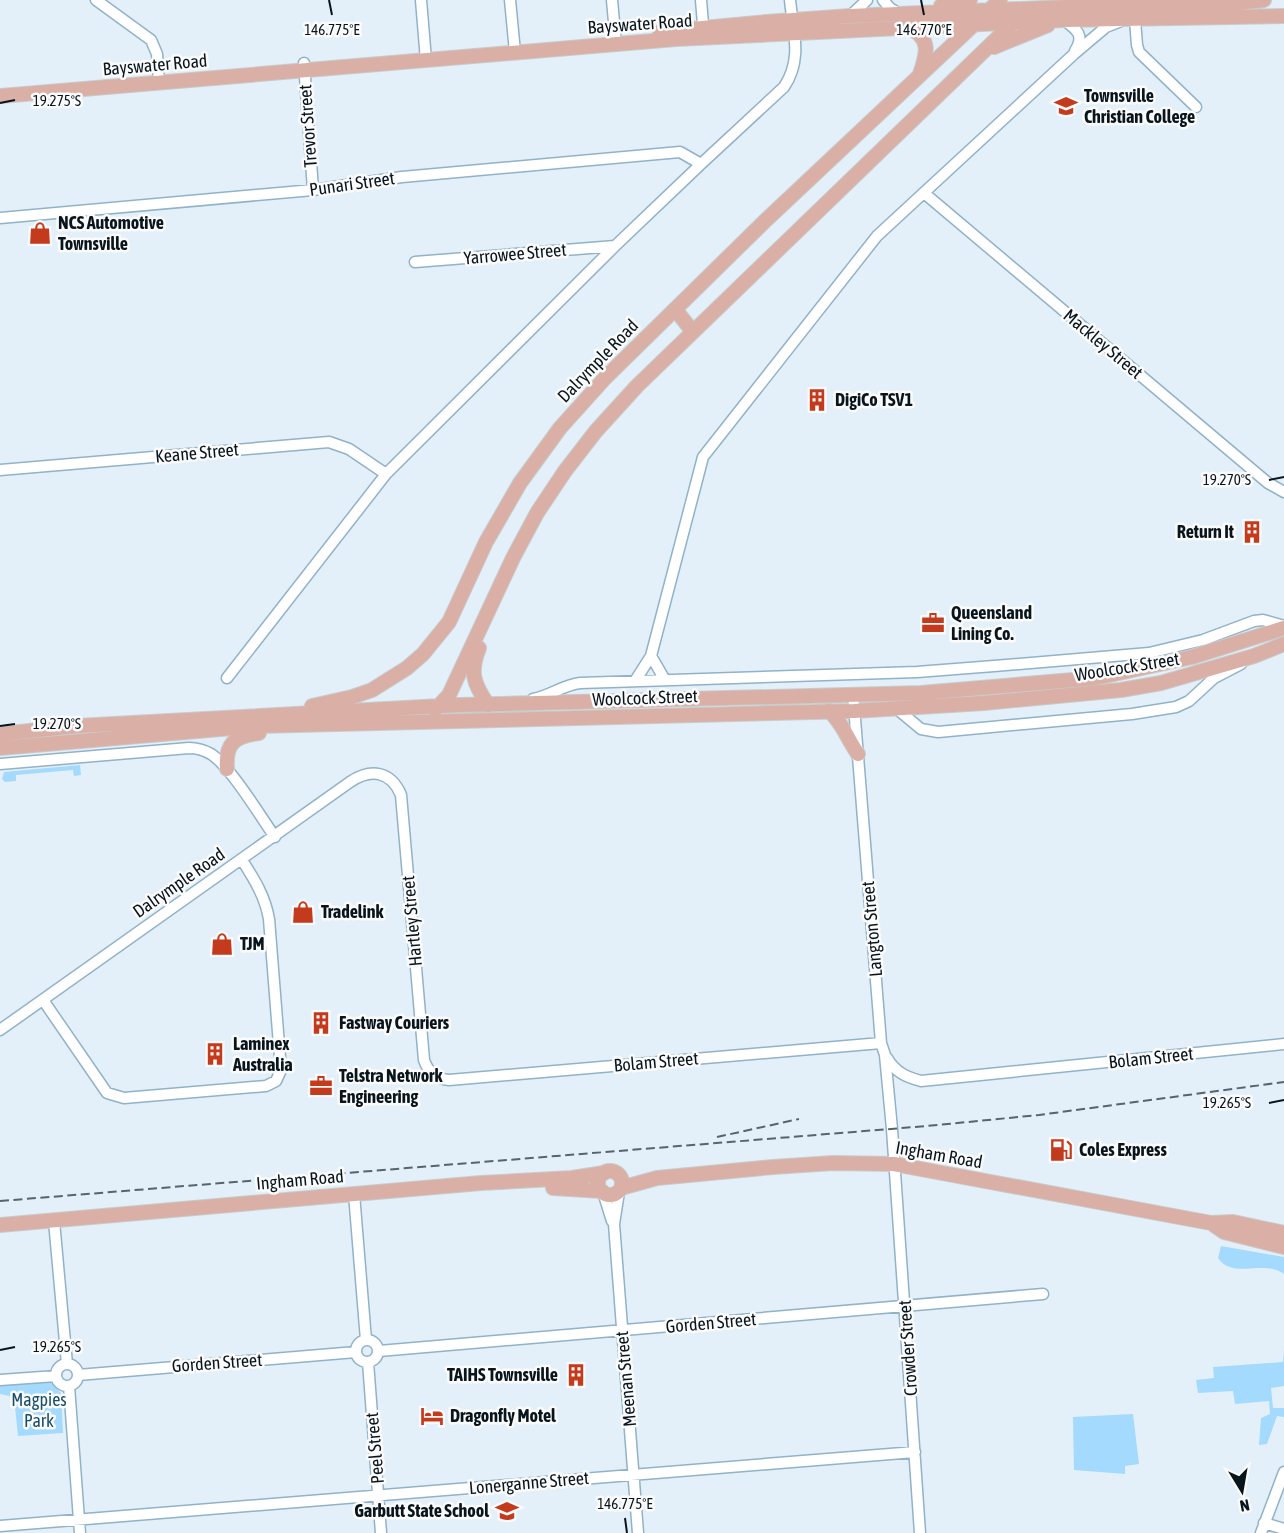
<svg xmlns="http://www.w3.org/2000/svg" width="1284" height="1533" viewBox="0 0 1284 1533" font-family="'Asap Condensed',sans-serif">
<rect width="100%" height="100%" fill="#e3f0f9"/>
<!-- green -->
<path fill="#a4dafd" d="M80 765 81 775 74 776 73 770 16 775V781L5 782 2 779 4 772Z
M1221 1246 1284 1257V1274C1265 1259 1233 1280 1218 1258Z
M1284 1349V1386L1271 1388 1273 1408H1284V1417L1277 1416 1267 1444 1259 1445 1261 1418 1270 1414 1269 1401 1235 1404 1233 1391 1198 1393 1196 1380 1214 1378 1213 1367 1283 1362Z
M48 1380 61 1393 63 1433 18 1436 14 1397 0 1394V1384Z
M1133 1414 1139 1464 1125 1466V1474L1074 1470 1073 1417Z"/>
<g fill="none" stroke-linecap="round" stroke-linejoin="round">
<!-- minor casing -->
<g stroke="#91b2c8" stroke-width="13">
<path id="minor" d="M96 0 151 40 157 54 159 82
M421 0 426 60
M510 0 515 52
M612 0 616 44
M701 0 704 36
M883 0 890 8 900 14
M850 16 867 0
M1064 20C1077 30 1085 35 1075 51
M1135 20 1137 45 1139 52 1196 107
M304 63 313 190
M924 193 1268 483 1284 492
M0 218 313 190 402 177 680 152 701 164
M415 262 615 246
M0 470 329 442 349 449 386 474
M651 656 665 680
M227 678 386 474 615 246 701 164 784 87C803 59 793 31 790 0
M635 681 651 656 703 457 877 236 1074 54 1106 27 1121 21
M853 694 881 1043 885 1055 892 1129 920 1533
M533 699C550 696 563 685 580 683L917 672 994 666 1149 653 1203 640 1254 621 1263 620 1284 626
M897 709 921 729 938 732 1132 714 1176 707 1189 701 1214 678 1241 664
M0 764 189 748C197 748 204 750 211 754 231 767 260 816 275 837
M43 1000 107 1093 124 1098 266 1086 276 1081 281 1070 269 919C265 896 254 879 242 860
M0 1030 350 782C371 768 391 771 401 795L424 1060C428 1072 436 1079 449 1080L881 1043
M887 1058C895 1072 906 1077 921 1081L1284 1044
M603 1192 612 1221
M619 1192 614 1224 638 1533
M354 1194 366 1340
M54 1221 67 1364
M356 1351a11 11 0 1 1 22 0a11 11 0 1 1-22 0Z
M379 1351 1043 1294
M368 1362 381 1533
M56 1375a11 11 0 1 1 22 0a11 11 0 1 1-22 0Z
M78 1375 356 1352
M0 1380 56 1376
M69 1386 80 1533
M1264 1523 1284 1529
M0 1526 915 1452
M1261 1533 1284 1472"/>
</g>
<!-- major casing -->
<g stroke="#c9cccd" stroke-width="16">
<path id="major" d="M941 6 970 0
M908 27C932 38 927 54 920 74
M660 32 766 22 850 16 1092 6 1238 3 1264 0
M994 47 1048 25
M0 96 676 39 1064 20 1284 16
M675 309 693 332
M479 648C469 673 474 684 488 705
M312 706 352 697 372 690 407 668 423 654 449 622 486 542 520 483 560 428 605 378 765 221 1000 0
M435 710 449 695 513 558 537 513 565 471 596 431 637 386 1016 20
M829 711C842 722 848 740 858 754
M0 734 77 726 459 705 921 693 1096 678 1192 657 1284 628
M0 748 256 726 854 711 984 703 1121 690 1161 683 1254 656 1284 644
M227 769C225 744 234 736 259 733
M598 1183a12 12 0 1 1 24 0a12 12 0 1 1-24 0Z
M553 1188 602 1191
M621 1188 657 1178 773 1167 833 1163 894 1164 1211 1223 1233 1222 1284 1233
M1211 1223 1224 1232 1284 1247
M0 1225 481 1183 572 1178 604 1173"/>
</g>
<!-- minor -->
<use href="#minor" stroke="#fff" stroke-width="10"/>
<!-- major -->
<use href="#major" stroke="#daafa6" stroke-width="14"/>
<!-- rail -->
<path stroke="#58646c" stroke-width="2" stroke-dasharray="9 4.5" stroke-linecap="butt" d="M717 1137 799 1119
M0 1201 927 1126 1039 1115 1284 1082"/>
</g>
<!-- ticks -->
<path fill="none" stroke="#09151d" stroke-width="2" d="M329 0 332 15M921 0 924 15M0 103 15 100M1269 480 1284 477M0 726 15 724M1269 1103 1284 1100M0 1350 15 1347M625 1518 627 1533"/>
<!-- icons -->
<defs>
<g id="school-bare" transform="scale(1.8)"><path d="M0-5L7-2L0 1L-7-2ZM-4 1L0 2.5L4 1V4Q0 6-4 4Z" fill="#c43a1c" stroke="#fbfbfb" stroke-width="2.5" paint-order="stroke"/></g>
<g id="shop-bare" transform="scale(1.8)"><path d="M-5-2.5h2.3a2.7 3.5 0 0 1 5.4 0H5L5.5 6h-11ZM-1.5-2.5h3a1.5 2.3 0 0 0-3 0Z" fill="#c43a1c" stroke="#fbfbfb" stroke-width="2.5" paint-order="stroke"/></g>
<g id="building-bare" transform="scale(1.8)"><path d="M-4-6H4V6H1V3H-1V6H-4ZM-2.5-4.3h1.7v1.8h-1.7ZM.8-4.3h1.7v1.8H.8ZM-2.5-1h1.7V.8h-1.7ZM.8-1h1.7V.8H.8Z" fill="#c43a1c" stroke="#fbfbfb" stroke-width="2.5" paint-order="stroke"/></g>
<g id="office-bare" transform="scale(1.8)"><path d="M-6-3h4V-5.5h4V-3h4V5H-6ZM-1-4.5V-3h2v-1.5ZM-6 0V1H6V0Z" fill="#c43a1c" stroke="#fbfbfb" stroke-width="2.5" paint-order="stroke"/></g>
<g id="fuel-bare" transform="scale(1.8)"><path d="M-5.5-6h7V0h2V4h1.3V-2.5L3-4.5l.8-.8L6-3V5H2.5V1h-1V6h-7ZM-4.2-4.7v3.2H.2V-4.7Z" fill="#c43a1c" stroke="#fbfbfb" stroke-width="2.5" paint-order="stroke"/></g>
<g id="hotel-bare" transform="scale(1.8)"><path d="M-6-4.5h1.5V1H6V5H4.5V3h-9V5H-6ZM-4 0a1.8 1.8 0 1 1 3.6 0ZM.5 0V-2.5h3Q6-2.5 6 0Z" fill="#c43a1c" stroke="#fbfbfb" stroke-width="2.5" paint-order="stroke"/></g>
</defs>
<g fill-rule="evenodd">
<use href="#school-bare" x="1066" y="106"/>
<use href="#shop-bare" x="40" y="233"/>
<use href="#building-bare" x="817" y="400"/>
<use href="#building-bare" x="1252" y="532"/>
<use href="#office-bare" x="933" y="623"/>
<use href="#shop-bare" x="303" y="912"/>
<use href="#shop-bare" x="222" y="944"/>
<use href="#building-bare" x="321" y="1023"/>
<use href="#building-bare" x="215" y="1054"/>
<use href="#office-bare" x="321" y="1086"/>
<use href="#fuel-bare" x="1061" y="1150"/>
<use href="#building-bare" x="576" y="1375"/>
<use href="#hotel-bare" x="432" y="1416"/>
<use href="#school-bare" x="507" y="1511"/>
</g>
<g text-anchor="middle" stroke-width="5" stroke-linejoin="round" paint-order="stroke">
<!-- street labels -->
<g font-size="18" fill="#09151d" stroke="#fbfbfb">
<text transform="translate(640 24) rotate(-4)" y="6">Bayswater Road</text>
<text transform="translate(155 65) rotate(-5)" y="6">Bayswater Road</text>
<text transform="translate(308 126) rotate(-94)" y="6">Trevor Street</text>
<text transform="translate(352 184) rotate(-8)" y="6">Punari Street</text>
<text transform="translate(515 254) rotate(-5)" y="6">Yarrowee Street</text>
<text transform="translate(1103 344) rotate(40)" y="6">Mackley Street</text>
<text transform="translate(598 361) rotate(-46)" y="6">Dalrymple Road</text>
<text transform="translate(197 453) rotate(-5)" y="6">Keane Street</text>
<text transform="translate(1127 667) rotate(-9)" y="6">Woolcock Street</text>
<text transform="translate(645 698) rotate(-2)" y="6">Woolcock Street</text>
<text transform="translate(179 883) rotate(-35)" y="6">Dalrymple Road</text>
<text transform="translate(412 921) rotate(-95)" y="6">Hartley Street</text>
<text transform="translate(872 929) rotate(-95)" y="6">Langton Street</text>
<text transform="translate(1151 1058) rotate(-6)" y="6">Bolam Street</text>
<text transform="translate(656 1062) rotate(-5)" y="6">Bolam Street</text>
<text transform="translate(939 1155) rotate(10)" y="6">Ingham Road</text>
<text transform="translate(300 1180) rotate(-5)" y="6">Ingham Road</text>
<text transform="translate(711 1323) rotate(-5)" y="6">Gorden Street</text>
<text transform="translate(908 1348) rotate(-94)" y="6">Crowder Street</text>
<text transform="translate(217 1363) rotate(-4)" y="6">Gorden Street</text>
<text transform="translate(626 1379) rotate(-95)" y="6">Meenan Street</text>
<text transform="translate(375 1448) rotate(-95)" y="6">Peel Street</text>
<text transform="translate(529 1483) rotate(-5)" y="6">Lonerganne Street</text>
</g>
<!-- poi labels -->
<g font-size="18" font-weight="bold" fill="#09151d" stroke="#fbfbfb" text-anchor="start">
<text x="1084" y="102">Townsville<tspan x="1084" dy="21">Christian College</tspan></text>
<text x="58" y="229">NCS Automotive<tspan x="58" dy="21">Townsville</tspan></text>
<text x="835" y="406">DigiCo TSV1</text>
<text x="1234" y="538" text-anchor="end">Return It</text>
<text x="951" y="619">Queensland<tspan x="951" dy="21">Lining Co.</tspan></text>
<text x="321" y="918">Tradelink</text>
<text x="240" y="950">TJM</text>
<text x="339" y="1029">Fastway Couriers</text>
<text x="233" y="1050">Laminex<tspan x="233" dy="21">Australia</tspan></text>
<text x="339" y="1082">Telstra Network<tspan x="339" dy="21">Engineering</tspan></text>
<text x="1079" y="1156">Coles Express</text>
<text x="558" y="1381" text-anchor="end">TAIHS Townsville</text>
<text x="450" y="1422">Dragonfly Motel</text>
<text x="489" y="1517" text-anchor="end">Garbutt State School</text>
</g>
<!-- park labels -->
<g font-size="18" fill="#184e6b" stroke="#fbfbfb">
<text x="39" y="1406">Magpies<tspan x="39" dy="21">Park</tspan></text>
</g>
</g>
<g font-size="15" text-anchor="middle" fill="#09151d" stroke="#fbfbfb" stroke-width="5" stroke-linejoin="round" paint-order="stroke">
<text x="332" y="35">146.775°E</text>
<text x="924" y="35">146.770°E</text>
<text x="57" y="106">19.275°S</text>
<text x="1227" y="485">19.270°S</text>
<text x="57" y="729">19.270°S</text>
<text x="1227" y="1108">19.265°S</text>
<text x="57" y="1352">19.265°S</text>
<text x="625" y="1509">146.775°E</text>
</g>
<!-- north arrow -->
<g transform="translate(1242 1491) rotate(169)" stroke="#fbfbfb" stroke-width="4.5" paint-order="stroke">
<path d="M0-4.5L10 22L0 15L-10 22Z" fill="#09151d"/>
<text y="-9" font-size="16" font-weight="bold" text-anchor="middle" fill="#09151d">N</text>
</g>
</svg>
